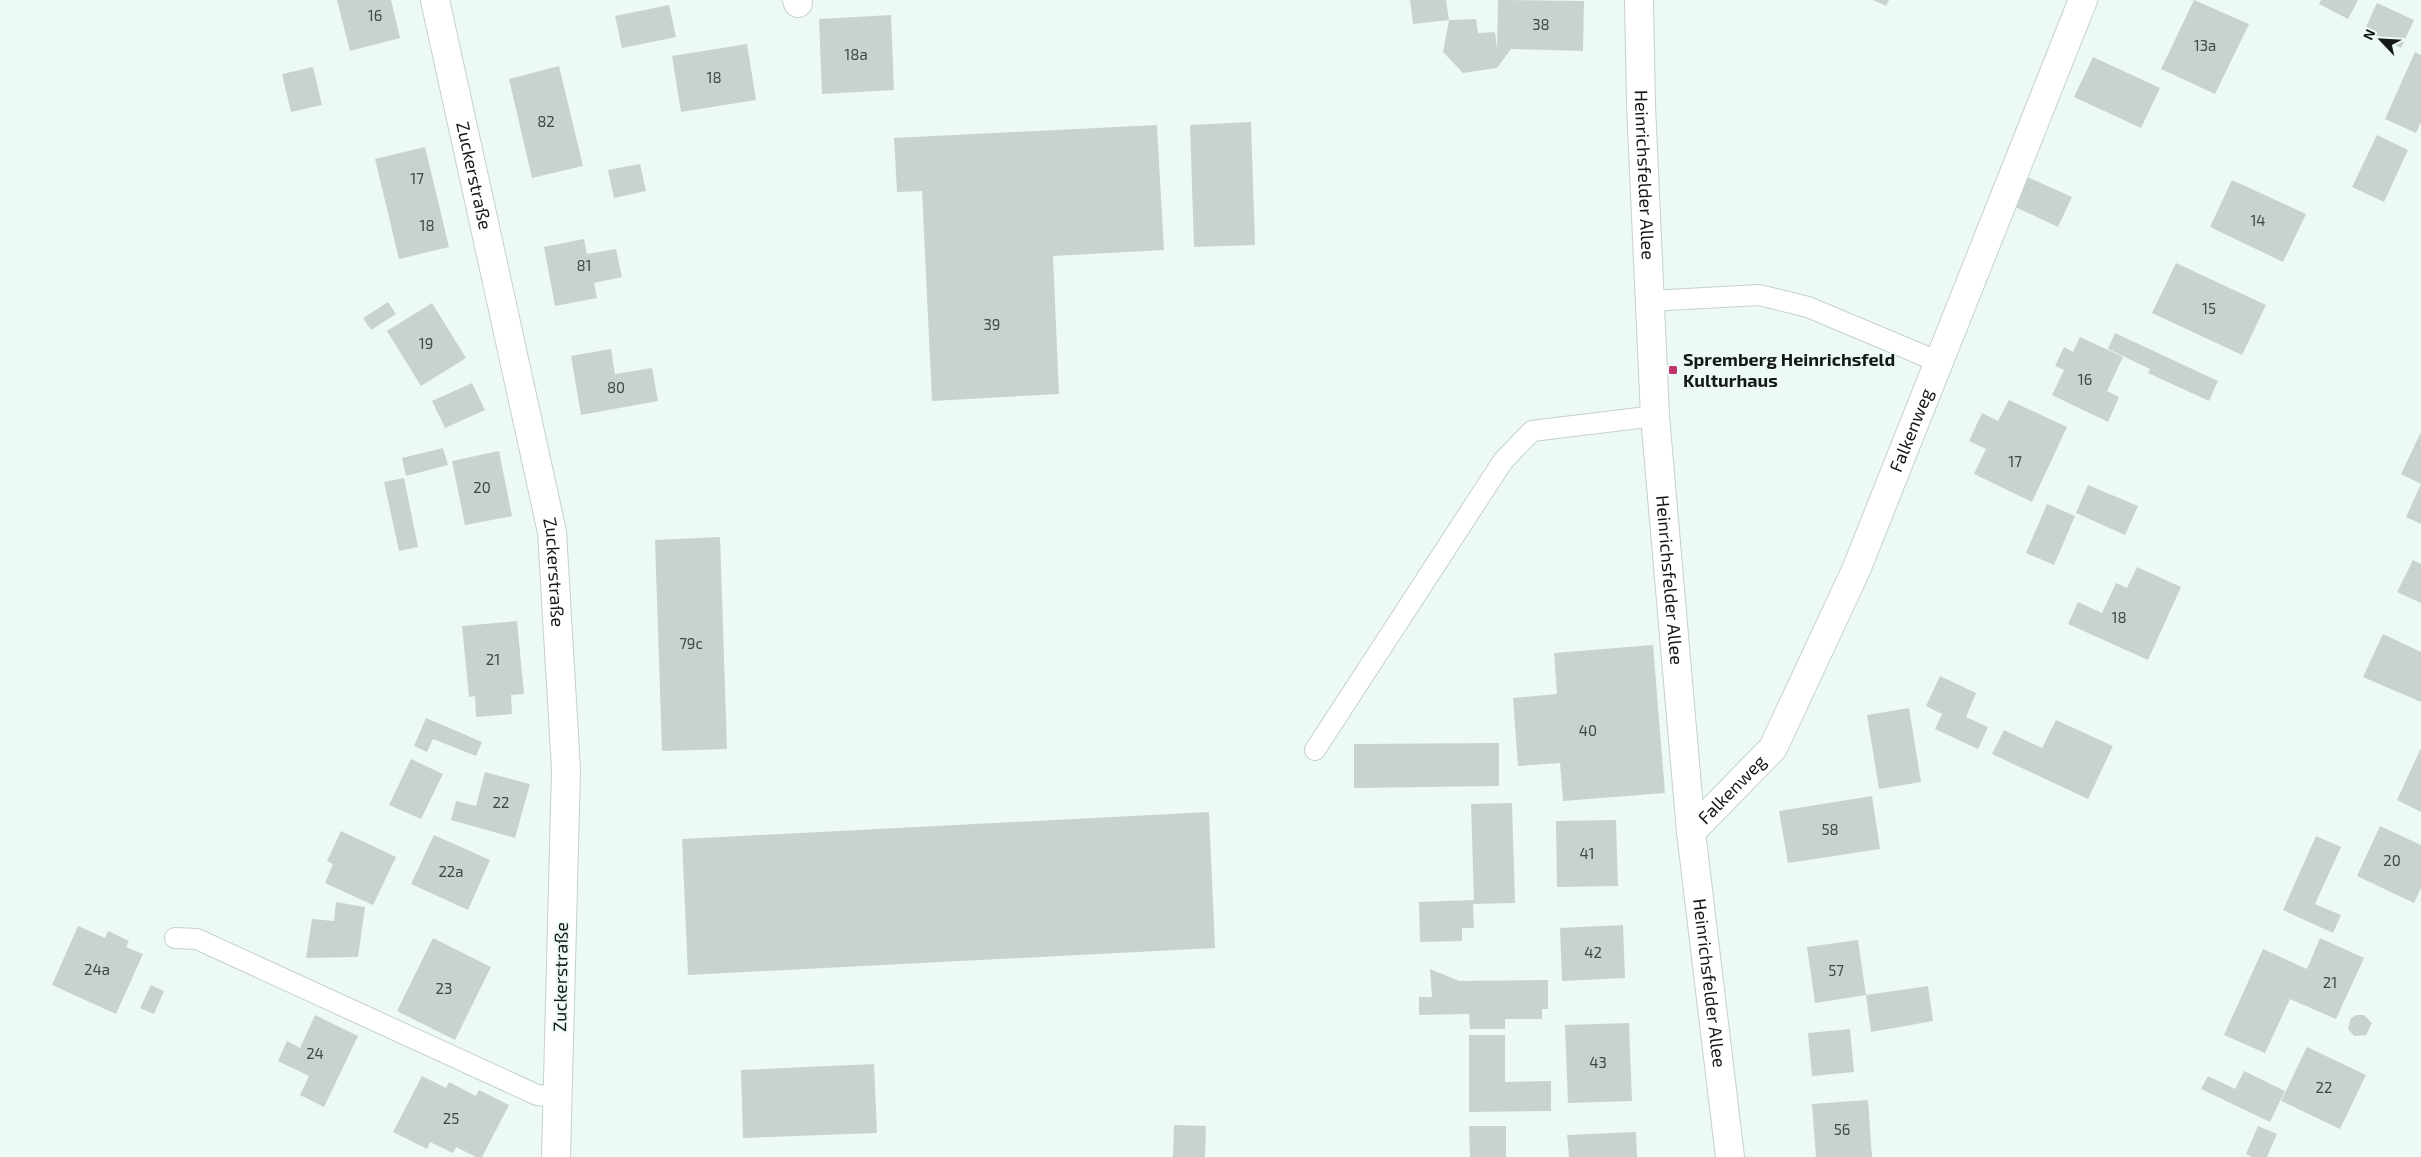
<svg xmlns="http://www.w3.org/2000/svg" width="2421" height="1157" viewBox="0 0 2421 1157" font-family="'Exo 2',sans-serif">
<rect width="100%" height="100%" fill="#edf9f7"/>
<!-- building -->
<path fill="#c8d3d1" d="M337 0H391L400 38 350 51Z
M1410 0H1446L1449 20 1413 24Z
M1498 0 1584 1 1583 51 1511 49 1497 68 1463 73 1443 52 1449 20 1476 19 1478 33 1495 32 1497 49Z
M1873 0H1889L1886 6Z
M2194 0 2249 24 2215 94 2161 69Z
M2321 0H2358L2348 19 2319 4Z
M2377 3 2414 20 2401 48 2364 31Z
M669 5 676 37 622 48 615 16Z
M891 15 894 90 822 94 819 19Z
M747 44 756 100 681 112 672 56Z
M2415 52 2421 55V122L2416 133 2385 119Z
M2093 57 2160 88 2141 128 2074 97Z
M559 66 583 166 532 178 509 79Z
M313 67 322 105 291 112 282 74Z
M1251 122 1255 245 1194 247 1190 125Z
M1157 125 1164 250 1053 256 1059 394 932 401 922 191 897 192 894 138Z
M2377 135 2408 150 2384 202 2352 187Z
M425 147 449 247 399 259 375 159Z
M640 164 646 191 614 198 608 170Z
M2023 175 2072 197 2058 227 2009 204Z
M2232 180 2306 214 2283 262 2210 227Z
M584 239 587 254 616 249 622 277 594 283 597 298 555 306 544 247Z
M2176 263 2266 305 2242 355 2152 313Z
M388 302 396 314 371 330 363 318Z
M432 303 466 358 421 386 387 331Z
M2115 333 2218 381 2209 401 2148 373 2150 369 2108 349Z
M2080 337 2123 357 2107 391 2119 397 2108 422 2052 395 2064 370 2055 366 2064 347 2073 352Z
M611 349 615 374 652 368 658 401 581 415 571 356Z
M472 383 485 410 445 428 432 401Z
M2009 400 2067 427 2032 502 1974 474 1986 449 1969 441 1982 413 1998 421Z
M2421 432V484L2401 474Z
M443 448 448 465 406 476 402 458Z
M499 451 512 516 465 525 452 461Z
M404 478 418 547 399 551 384 482Z
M2421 484V524L2406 517Z
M2088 485 2138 506 2125 535 2076 513Z
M2047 504 2075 516 2054 565 2026 553Z
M720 537 727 749 662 751 655 540Z
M2413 560 2421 564V603L2397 592Z
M2137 567 2181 587 2148 660 2068 624 2078 602 2102 613 2116 583 2127 588Z
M517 621 524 694 511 695 512 714 476 717 475 696 469 697 462 626Z
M2383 634 2421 652V702L2363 677Z
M1653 645 1665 793 1563 801 1560 763 1518 766 1513 698 1557 694 1554 653Z
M1940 676 1976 693 1966 717 1988 727 1978 749 1935 729 1942 714 1926 706Z
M1909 708 1921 782 1879 789 1867 715Z
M426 718 482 742 476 756 433 739 427 752 414 746Z
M2056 720 2113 746 2088 799 1992 754 2004 730 2042 748Z
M1499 743V786L1354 788V744Z
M2421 748V812L2397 800Z
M411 759 443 774 421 819 389 805Z
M485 772 530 784 515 838 451 820 456 801 476 806Z
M1872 796 1880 849 1788 863 1779 811Z
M1512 803 1515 903 1473 904 1474 928H1462V941L1420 942 1419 902 1474 900 1471 804Z
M1209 812 1215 948 688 975 682 839Z
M1616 820 1618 886 1557 887 1556 821Z
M2380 826 2421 845V888L2414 903 2357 876Z
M341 831 396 857 373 905 325 883 333 864 327 861Z
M434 835 490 860 468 910 411 884Z
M2316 836 2341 847 2315 904 2341 915 2333 933 2283 910Z
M336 902 365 907 358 957 306 958 312 919 334 921Z
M1623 925 1625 978 1562 981 1560 928Z
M78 926 105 938 108 931 129 941 126 947 143 954 116 1014 52 985Z
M433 938 491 967 455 1040 397 1011Z
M2320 938 2364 958 2336 1019 2290 999 2265 1053 2224 1035 2263 949 2307 969Z
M1858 940 1866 995 1815 1003 1807 947Z
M1430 969 1459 981 1548 980V1009H1542V1019H1505V1029H1470L1469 1014 1419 1015V997H1432Z
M151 985 164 991 154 1014 140 1008Z
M1928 986 1933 1021 1871 1032 1866 995Z
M315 1015 358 1036 324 1107 300 1095 309 1076 278 1061 287 1041 300 1048Z
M2356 1015H2364L2372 1023 2366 1035 2354 1036 2348 1029 2351 1018Z
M1629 1023 1632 1101 1568 1103 1565 1025Z
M1850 1029 1854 1072 1812 1076 1808 1033Z
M1469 1035H1505V1082L1551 1081V1111L1469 1112Z
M2307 1047 2366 1075 2340 1129 2281 1101Z
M874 1064 877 1133 743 1138 741 1070Z
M2244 1071 2285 1091 2270 1122 2201 1089 2208 1076 2235 1089Z
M422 1076 446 1088 449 1082 476 1096 479 1090 509 1105 482 1157H476L456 1147 453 1153 430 1142 427 1149 393 1132Z
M1868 1100 1872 1157H1816L1812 1104Z
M1174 1125 1206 1126 1205 1157H1173Z
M1469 1126H1506V1157H1470Z
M2258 1126 2277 1134 2267 1157H2252L2246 1154Z
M1636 1132 1637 1157H1569L1567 1135Z"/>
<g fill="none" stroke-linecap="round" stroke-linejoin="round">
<!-- lane casing -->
<g stroke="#c5d1ce" stroke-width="22">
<path id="lane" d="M1650 301 1759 295 1808 307 1939 362
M1315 750 1503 461 1532 431 1655 416
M175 938 197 939 537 1095 559 1097"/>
</g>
<!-- street casing -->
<g stroke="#c5d1ce" stroke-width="30">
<g id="street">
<path id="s1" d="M435 0 552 532 566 769 556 1157"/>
<path d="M797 0 798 3"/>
<path id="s2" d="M1639 0 1641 105 1655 416 1691 832 1730 1157"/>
<path id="s3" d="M1691 832 1773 748 1856 570 2083 0"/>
</g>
</g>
<!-- lane -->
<use href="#lane" stroke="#fff" stroke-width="20"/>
<!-- street -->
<use href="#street" stroke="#fff" stroke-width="28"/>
</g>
<!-- markers -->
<rect fill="#bf346a" stroke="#edf9f7" stroke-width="2" x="1668" y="365" width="10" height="10" rx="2.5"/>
<g text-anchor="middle" stroke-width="4" stroke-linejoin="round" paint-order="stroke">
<!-- number labels -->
<g font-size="15" fill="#414746">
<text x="375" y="21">16</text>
<text x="1541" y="30">38</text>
<text x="2205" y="51">13a</text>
<text x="856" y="60">18a</text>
<text x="714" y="83">18</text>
<text x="546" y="127">82</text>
<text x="417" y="184">17</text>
<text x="2258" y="226">14</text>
<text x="427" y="231">18</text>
<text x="584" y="271">81</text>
<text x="2209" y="314">15</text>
<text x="992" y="330">39</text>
<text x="426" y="349">19</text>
<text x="2085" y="385">16</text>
<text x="616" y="393">80</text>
<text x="2015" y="467">17</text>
<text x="482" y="493">20</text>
<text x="2119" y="623">18</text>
<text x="691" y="649">79c</text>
<text x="493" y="665">21</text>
<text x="1588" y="736">40</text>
<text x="501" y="808">22</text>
<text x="1830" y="835">58</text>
<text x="1587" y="859">41</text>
<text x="2392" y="866">20</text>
<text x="451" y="877">22a</text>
<text x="1593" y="958">42</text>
<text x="97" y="975">24a</text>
<text x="1836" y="976">57</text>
<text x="2330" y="988">21</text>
<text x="444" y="994">23</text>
<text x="315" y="1059">24</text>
<text x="1598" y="1068">43</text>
<text x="2324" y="1093">22</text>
<text x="451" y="1124">25</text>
<text x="1842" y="1135">56</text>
</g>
<!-- street labels -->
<g font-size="18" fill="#141817" stroke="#edf9f7">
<text dy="6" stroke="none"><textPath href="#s1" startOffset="180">Zuckerstraße</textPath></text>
<text dy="6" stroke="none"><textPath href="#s2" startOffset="175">Heinrichsfelder Allee</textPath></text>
<text dy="6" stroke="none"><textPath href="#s3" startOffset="464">Falkenweg</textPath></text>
<text dy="6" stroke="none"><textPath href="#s1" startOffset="585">Zuckerstraße</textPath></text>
<text dy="6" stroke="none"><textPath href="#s2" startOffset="581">Heinrichsfelder Allee</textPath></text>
<text dy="6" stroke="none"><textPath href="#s3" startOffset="59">Falkenweg</textPath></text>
<text transform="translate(561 977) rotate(-89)" y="6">Zuckerstraße</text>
<text dy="6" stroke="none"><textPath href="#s2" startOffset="986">Heinrichsfelder Allee</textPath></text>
</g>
<!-- poi labels -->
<g font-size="18" font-weight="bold" fill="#141817" stroke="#edf9f7" text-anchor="start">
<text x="1683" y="366">Spremberg Heinrichsfeld<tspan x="1683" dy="21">Kulturhaus</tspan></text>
</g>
</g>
<!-- north arrow -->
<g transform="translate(2381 40) rotate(295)" stroke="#edf9f7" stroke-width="4" paint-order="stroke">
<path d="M0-4L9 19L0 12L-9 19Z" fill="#141817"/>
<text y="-8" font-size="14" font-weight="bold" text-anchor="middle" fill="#141817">N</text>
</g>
</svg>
